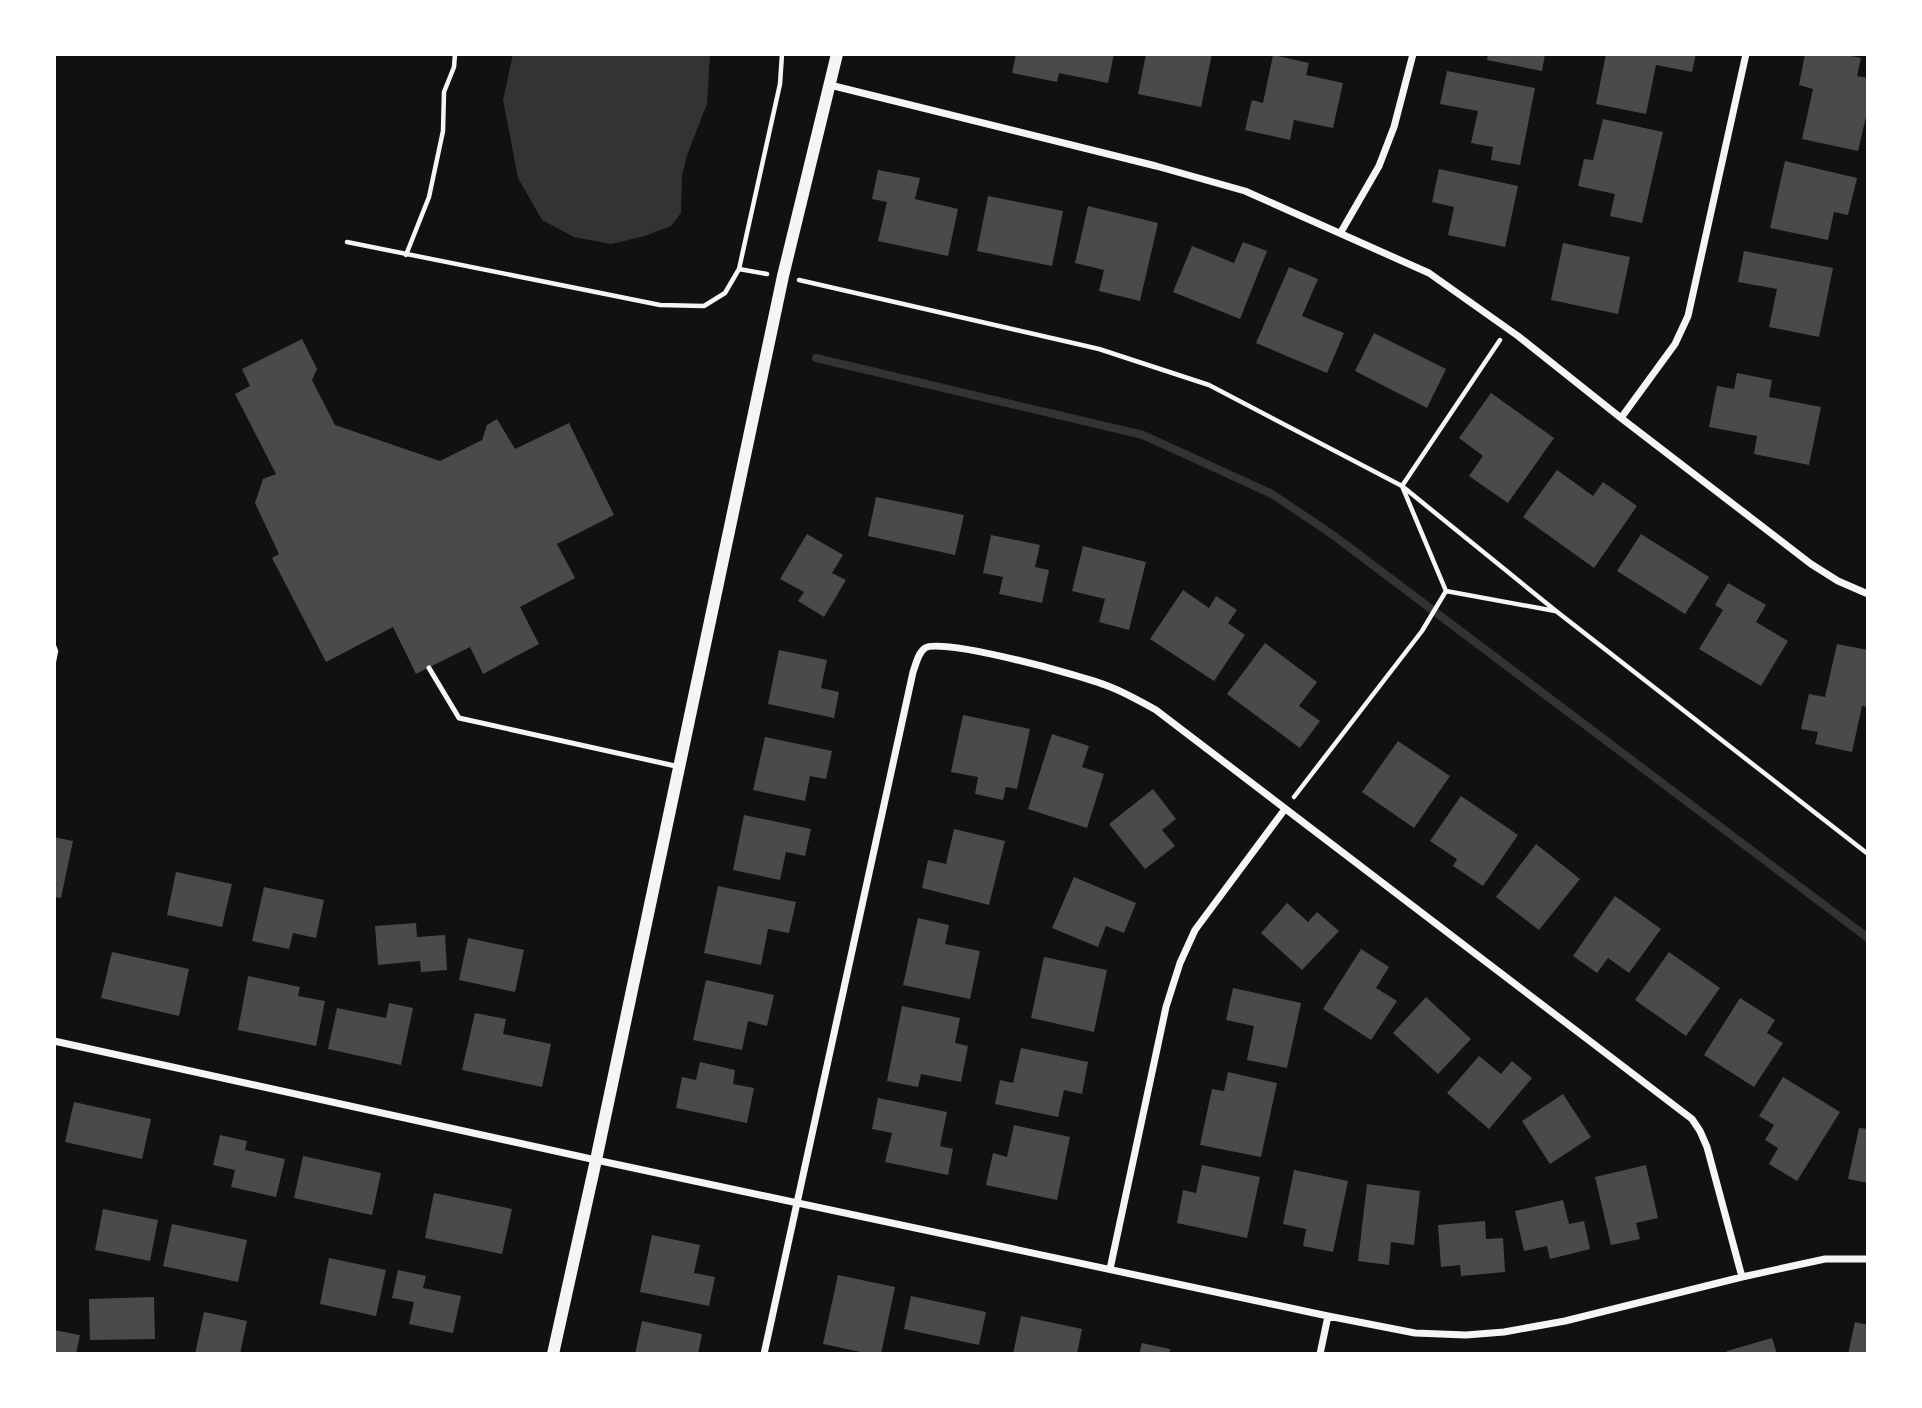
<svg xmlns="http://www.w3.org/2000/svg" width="1922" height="1408" viewBox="0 0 1922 1408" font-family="Quicksand,sans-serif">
<rect width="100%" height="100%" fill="#111"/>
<!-- water -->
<path fill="#333" d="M513 54H710L707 104 687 155 682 176 681 213 671 226 645 236 611 244 574 237 542 220 518 178 503 100Z"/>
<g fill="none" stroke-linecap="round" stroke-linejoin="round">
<!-- stream -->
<path stroke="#333" stroke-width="8" d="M816 358 1143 435 1272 494 1333 535 1868 938"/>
</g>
<!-- building -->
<path fill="#4a4a4a" d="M1016 54H1114L1108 83 1059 73 1057 82 1012 73Z
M1146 54H1212L1201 107 1138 94Z
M1488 54H1545L1542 71 1487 60Z
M1606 54H1696L1692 72 1656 65 1646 114 1596 104Z
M1805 54H1841L1861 58 1857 76 1868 78V108L1858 151 1802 139 1813 89 1799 85Z
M1273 55 1309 63 1306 75 1343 83 1333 128 1294 120 1290 140 1245 130 1252 100 1263 103Z
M1447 71 1535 88 1520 165 1491 160 1493 147 1471 143 1478 111 1440 104Z
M1603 119 1663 132 1642 223 1610 216 1615 194 1578 186 1584 159 1593 160Z
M1785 161 1857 178 1848 215 1834 212 1828 240 1770 228Z
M1439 169 1518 186 1505 247 1448 235 1454 207 1432 202Z
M878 170 920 178 915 199 958 209 948 256 878 241 887 202 872 199Z
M988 196 1063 211 1052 266 977 251Z
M1088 206 1158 223 1140 301 1099 291 1104 270 1075 263Z
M1243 242 1267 251 1240 319 1173 292 1192 246 1234 263Z
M1563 243 1630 257 1618 314 1551 300Z
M1744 251 1833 268 1819 337 1769 327 1777 289 1738 282Z
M1289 267 1318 279 1302 316 1344 333 1327 373 1256 343Z
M1374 333 1446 369 1427 408 1355 371Z
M302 339 317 369 312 380 335 425 440 461 482 440 487 425 497 419 515 449 569 423 614 515 557 544 575 578 520 607 539 644 483 674 470 647 416 674 393 627 326 662 272 558 279 554 255 503 263 479 276 474 235 394 250 386 242 369Z
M1737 373 1772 380 1769 397 1821 407 1809 465 1754 454 1757 436 1709 427 1717 386 1734 389Z
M1491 393 1554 438 1508 503 1469 476 1483 456 1459 438Z
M1557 470 1593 496 1603 482 1637 506 1594 568 1523 517Z
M876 497 964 515 955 555 868 536Z
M807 534 843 555 832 573 846 580 824 617 798 601 804 592 780 579Z
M1641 534 1709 577 1685 614 1617 571Z
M991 535 1040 545 1035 567 1049 570 1042 603 999 594 1003 577 983 573Z
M1083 546 1146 562 1129 630 1099 622 1105 599 1072 591Z
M1728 583 1766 605 1756 622 1788 641 1761 686 1699 649 1723 610 1715 605Z
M1183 590 1209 608 1216 596 1237 610 1228 623 1245 635 1214 681 1150 639Z
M1265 643 1317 682 1299 706 1320 721 1300 748 1227 694Z
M1837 644 1868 650V707L1862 706 1852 752 1815 744 1818 732 1801 729 1809 694 1825 697Z
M779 650 827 660 821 688 839 692 834 718 768 704Z
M963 715 1030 729 1017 789 1006 787 1003 800 975 794 978 777 951 772Z
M1052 734 1089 746 1082 767 1104 774 1087 828 1028 809Z
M765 737 832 751 826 779 810 776 805 801 753 790Z
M1398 741 1450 776 1414 828 1362 792Z
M1153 789 1176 819 1162 830 1175 846 1145 869 1109 824Z
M1461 796 1518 835 1483 886 1453 866 1457 859 1430 841Z
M744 815 811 829 805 856 786 852 780 880 733 870Z
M954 829 1005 841 989 905 922 888 928 860 946 864Z
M54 837 73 841 61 898 54 897Z
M1536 844 1580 879 1539 930 1496 897Z
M176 872 232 884 222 927 167 915Z
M1074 877 1136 903 1124 933 1106 926 1098 947 1052 928Z
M718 886 796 902 789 933 768 929 761 965 704 953Z
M264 887 324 900 316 938 293 933 289 949 252 941Z
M1615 896 1661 929 1629 973 1608 958 1597 973 1573 956Z
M1287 903 1308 922 1317 912 1339 931 1302 970 1261 933Z
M918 918 949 925 945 944 980 951 970 999 903 985Z
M416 923 417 937 445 935 447 970 421 972 420 961 378 965 375 926Z
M468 938 524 950 515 992 459 980Z
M1361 949 1389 967 1376 988 1397 1001 1371 1040 1323 1009Z
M112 952 189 969 179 1016 101 998Z
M1669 952 1720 988 1686 1036 1635 1000Z
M1044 957 1107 970 1094 1032 1031 1018Z
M248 976 300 987 298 996 325 1001 316 1046 238 1030Z
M706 980 774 995 767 1026 748 1021 742 1050 693 1040Z
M1233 988 1301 1003 1287 1068 1247 1060 1254 1026 1226 1020Z
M1426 997 1471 1039 1438 1074 1393 1033Z
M1740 998 1775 1020 1767 1033 1783 1043 1754 1087 1704 1055Z
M389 1003 413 1008 401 1065 328 1049 337 1008 386 1018Z
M902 1006 960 1018 955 1043 968 1046 961 1082 921 1074 918 1087 887 1081Z
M475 1013 506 1019 503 1034 551 1044 542 1087 462 1070Z
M1021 1048 1088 1062 1082 1094 1064 1090 1058 1117 995 1104 1000 1080 1013 1083Z
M1479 1056 1501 1074 1512 1061 1532 1078 1489 1129 1447 1093Z
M700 1062 735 1070 733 1084 754 1088 747 1123 676 1108 682 1077 696 1080Z
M1228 1072 1277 1083 1261 1157 1200 1145 1212 1089 1224 1091Z
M1783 1077 1840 1112 1797 1181 1769 1164 1778 1148 1765 1140 1774 1125 1759 1116Z
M1563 1094 1591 1137 1550 1164 1522 1121Z
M878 1098 947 1112 940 1146 953 1149 948 1175 885 1162 892 1133 872 1129Z
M74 1102 151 1119 142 1159 65 1142Z
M1014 1125 1070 1137 1057 1200 986 1185 993 1153 1007 1157Z
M1859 1128 1868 1129V1183L1848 1179Z
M220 1135 247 1141 245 1150 285 1159 276 1197 231 1187 235 1170 213 1165Z
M303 1156 381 1173 372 1215 294 1198Z
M1202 1165 1260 1177 1247 1238 1177 1223 1183 1190 1196 1193Z
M1646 1165 1658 1218 1636 1223 1640 1239 1611 1245 1595 1177Z
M1294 1170 1348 1181 1333 1252 1303 1246 1306 1229 1283 1224Z
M1367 1184 1420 1191 1414 1245 1391 1242 1389 1265 1358 1261Z
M434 1193 512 1209 502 1254 425 1238Z
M1563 1200 1569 1224 1584 1221 1590 1249 1550 1259 1547 1246 1524 1251 1515 1211Z
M103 1209 158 1220 150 1261 95 1250Z
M1485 1221 1486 1239 1503 1238 1505 1272 1461 1276 1460 1265 1441 1267 1438 1225Z
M172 1224 247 1240 238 1282 163 1266Z
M652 1235 700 1245 694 1273 715 1277 709 1306 640 1292Z
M329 1258 386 1270 376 1316 320 1304Z
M398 1270 426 1276 423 1288 461 1296 453 1333 409 1324 414 1302 392 1298Z
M838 1275 895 1287 881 1354H870L823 1344Z
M911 1296 986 1312 979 1345 904 1329Z
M154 1297 155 1339 90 1340 89 1299Z
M204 1312 247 1321 240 1354H195Z
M1021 1316 1082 1329 1077 1354H1013Z
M642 1321 702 1334 698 1354H635Z
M1855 1322 1868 1325V1354H1848Z
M54 1330 80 1335 76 1354H54Z
M1772 1338 1777 1354H1727V1351Z
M1142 1343 1170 1349 1169 1354H1139Z"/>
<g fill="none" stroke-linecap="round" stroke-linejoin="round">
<!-- path -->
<path stroke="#f5f5f5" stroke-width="4.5" d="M347 242 660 305 704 306 725 293 739 269 780 84 782 54
M406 255 429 197 443 131 444 92 454 67 455 54
M739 269 767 274
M799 280 1099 349 1209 385 1402 486 1556 611 1868 854
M1500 340 1402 486 1446 591 1555 611
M54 646 56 651 54 661
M1294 797 1422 631 1446 591"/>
<!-- service -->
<path stroke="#f5f5f5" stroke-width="5" d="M429 668 459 718 680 767"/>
<!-- minor -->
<path stroke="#f5f5f5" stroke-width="7" d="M830 85 1156 166 1245 191 1429 273 1518 336 1621 418 1811 564 1838 581 1868 594
M1341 232 1379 166 1394 127 1413 54
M1621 418 1675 344 1688 316 1746 54
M54 1041 596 1160 1328 1316 1415 1333 1466 1335 1504 1332 1565 1321 1742 1277 1825 1259H1868
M1110 1269 1166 1007 1180 963 1195 930 1285 809
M764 1354 913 672C916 664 918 653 925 648 941 637 1084 676 1108 686 1124 692 1140 701 1156 710L1692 1119 1700 1131 1707 1147 1742 1277
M1320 1354 1328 1316"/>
<!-- tertiary -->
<path stroke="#f5f5f5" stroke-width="12" d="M553 1354 596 1160 783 276 837 54"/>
</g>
<!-- border -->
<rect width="1922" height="1408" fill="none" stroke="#ffffff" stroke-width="112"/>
</svg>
